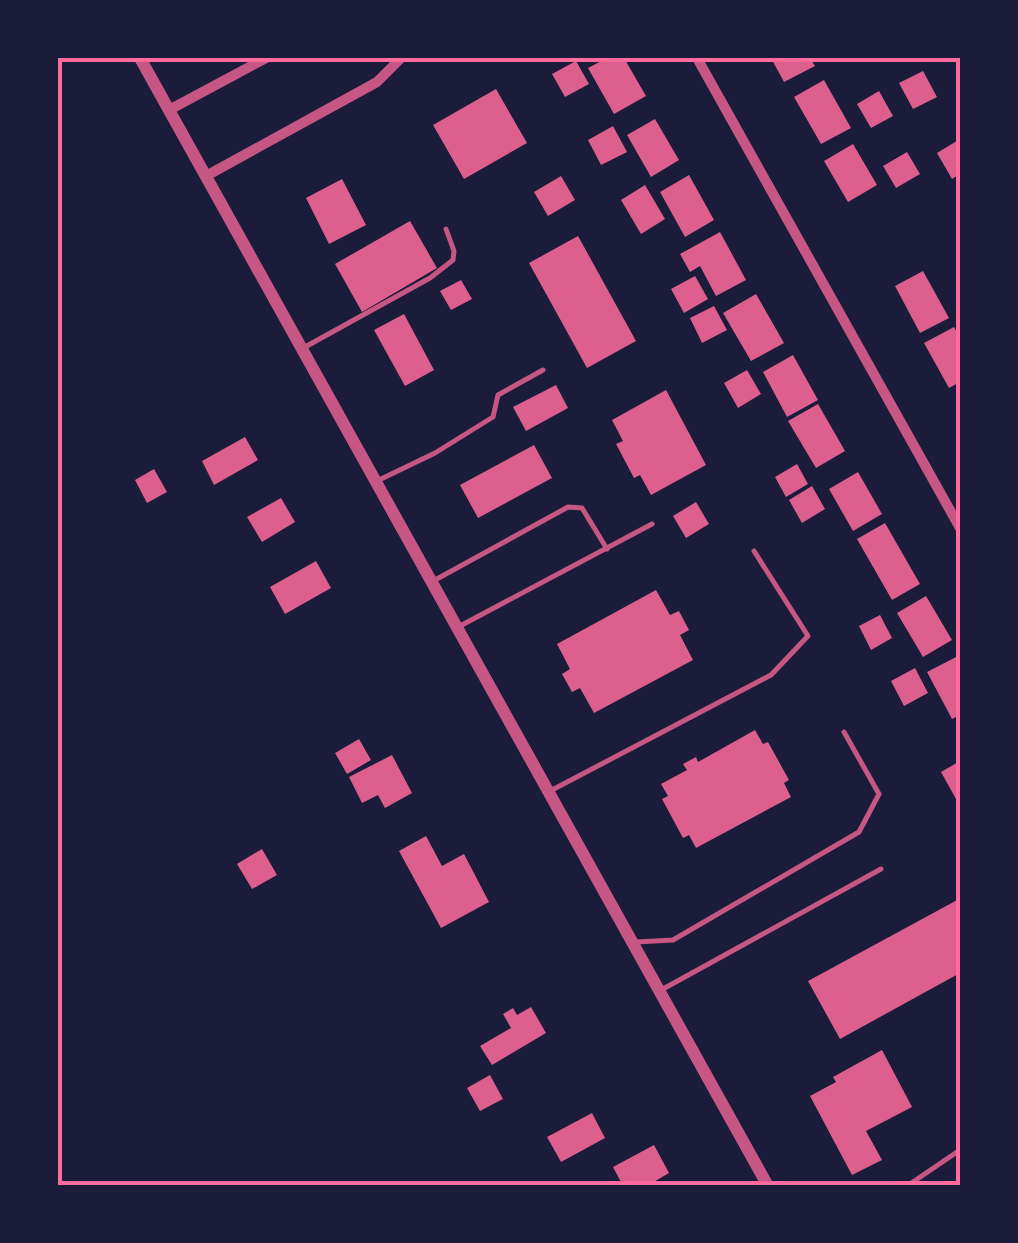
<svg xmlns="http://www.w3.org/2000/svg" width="1018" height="1243" viewBox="0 0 1018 1243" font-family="'PT Sans',sans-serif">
<rect width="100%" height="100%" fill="#1b1b3a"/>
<!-- building -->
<path fill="#dd5f8e" d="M607 58H624L646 96 614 114 588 68Z
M771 58H810L815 66 784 82Z
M576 61 589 84 565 97 552 74Z
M923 71 937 97 913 109 899 83Z
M824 80 851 128 821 144 794 97Z
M496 89 527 143 464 179 433 125Z
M879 91 893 116 871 128 857 104Z
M655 119 679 160 651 177 627 135Z
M613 126 627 152 601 165 588 140Z
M960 139V174L952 179 937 153Z
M853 144 877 185 848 202 824 161Z
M907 152 920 174 896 188 883 166Z
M689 175 714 220 685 237 660 192Z
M561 176 575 200 548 216 534 192Z
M342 179 366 225 329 244 306 198Z
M645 185 665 219 641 234 621 200Z
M410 221 437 268 362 312 335 264Z
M720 232 746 280 716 296 700 266 690 272 680 254Z
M578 236 636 341 587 368 529 263Z
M923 271 949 318 920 333 895 286Z
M695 276 708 299 684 313 671 289Z
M461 280 472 299 451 310 440 291Z
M756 294 784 343 751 361 723 313Z
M714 306 727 330 702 343 690 318Z
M404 314 434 370 405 386 374 330Z
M954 327 960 339V382L949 388 924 343Z
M793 355 818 400 787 417 763 372Z
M747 370 761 394 738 408 724 383Z
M556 385 568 408 526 431 513 407Z
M666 390 706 465 651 495 640 475 634 478 616 444 623 441 612 420Z
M818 404 845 451 816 468 788 421Z
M245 437 258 460 214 485 202 461Z
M534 445 552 478 478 518 460 485Z
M797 464 808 484 786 497 775 477Z
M154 469 167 492 147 503 135 480Z
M858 472 882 514 853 531 829 489Z
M812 486 825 509 802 523 789 500Z
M281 498 295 522 262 542 247 517Z
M696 502 709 524 686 538 673 516Z
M885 523 920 584 892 600 857 539Z
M316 561 331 588 285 614 270 587Z
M656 590 670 615 679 611 689 630 680 635 693 660 594 713 580 688 572 692 562 674 570 669 557 644Z
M926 596 952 640 923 657 897 613Z
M880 615 892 638 871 650 859 626Z
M960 655V715L952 719 927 672Z
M915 668 928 693 904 706 891 681Z
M755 730 763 744 768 742 789 780 784 783 791 797 696 848 689 835 683 838 662 799 668 796 661 784 687 770 683 764 696 757 698 762Z
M359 739 371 760 347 774 335 753Z
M392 755 412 793 385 808 378 795 362 803 349 777Z
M960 761V797L956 799 941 772Z
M426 836 442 866 464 854 489 902 441 928 399 851Z
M262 849 277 875 252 889 237 864Z
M959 899 960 973 840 1039 808 981Z
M531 1007 546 1033 492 1065 480 1046 511 1028 503 1014 513 1008 517 1015Z
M882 1050 912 1107 866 1131 882 1160 852 1175 810 1096 836 1082 833 1077Z
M490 1075 503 1099 480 1111 467 1088Z
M592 1113 605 1138 561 1162 547 1137Z
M654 1145 669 1173 647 1186H623L613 1167Z"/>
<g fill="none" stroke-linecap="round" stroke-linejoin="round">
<!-- service -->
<path stroke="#c65784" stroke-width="5" d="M305 347 430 278 453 260 454 251 446 229
M379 480 435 453 493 417 498 395 543 370
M435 580 568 507 582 508 607 549
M460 626 652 524
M552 790 771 675 808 636 754 551
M636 942 673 940 859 832 879 794 844 732
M663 989 881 869
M907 1186 960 1150"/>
<!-- minor -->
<path stroke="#c65784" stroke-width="10" d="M697 58 960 528
M169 110 266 58
M206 176 377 82 401 58"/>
<!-- tertiary -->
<path stroke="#c65784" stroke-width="12" d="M140 58 768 1186"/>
</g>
<!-- border -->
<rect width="1018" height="1243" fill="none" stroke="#1b1b3a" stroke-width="120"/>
<rect x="60" y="60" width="898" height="1123" fill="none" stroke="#ff6b9d" stroke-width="4"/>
</svg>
